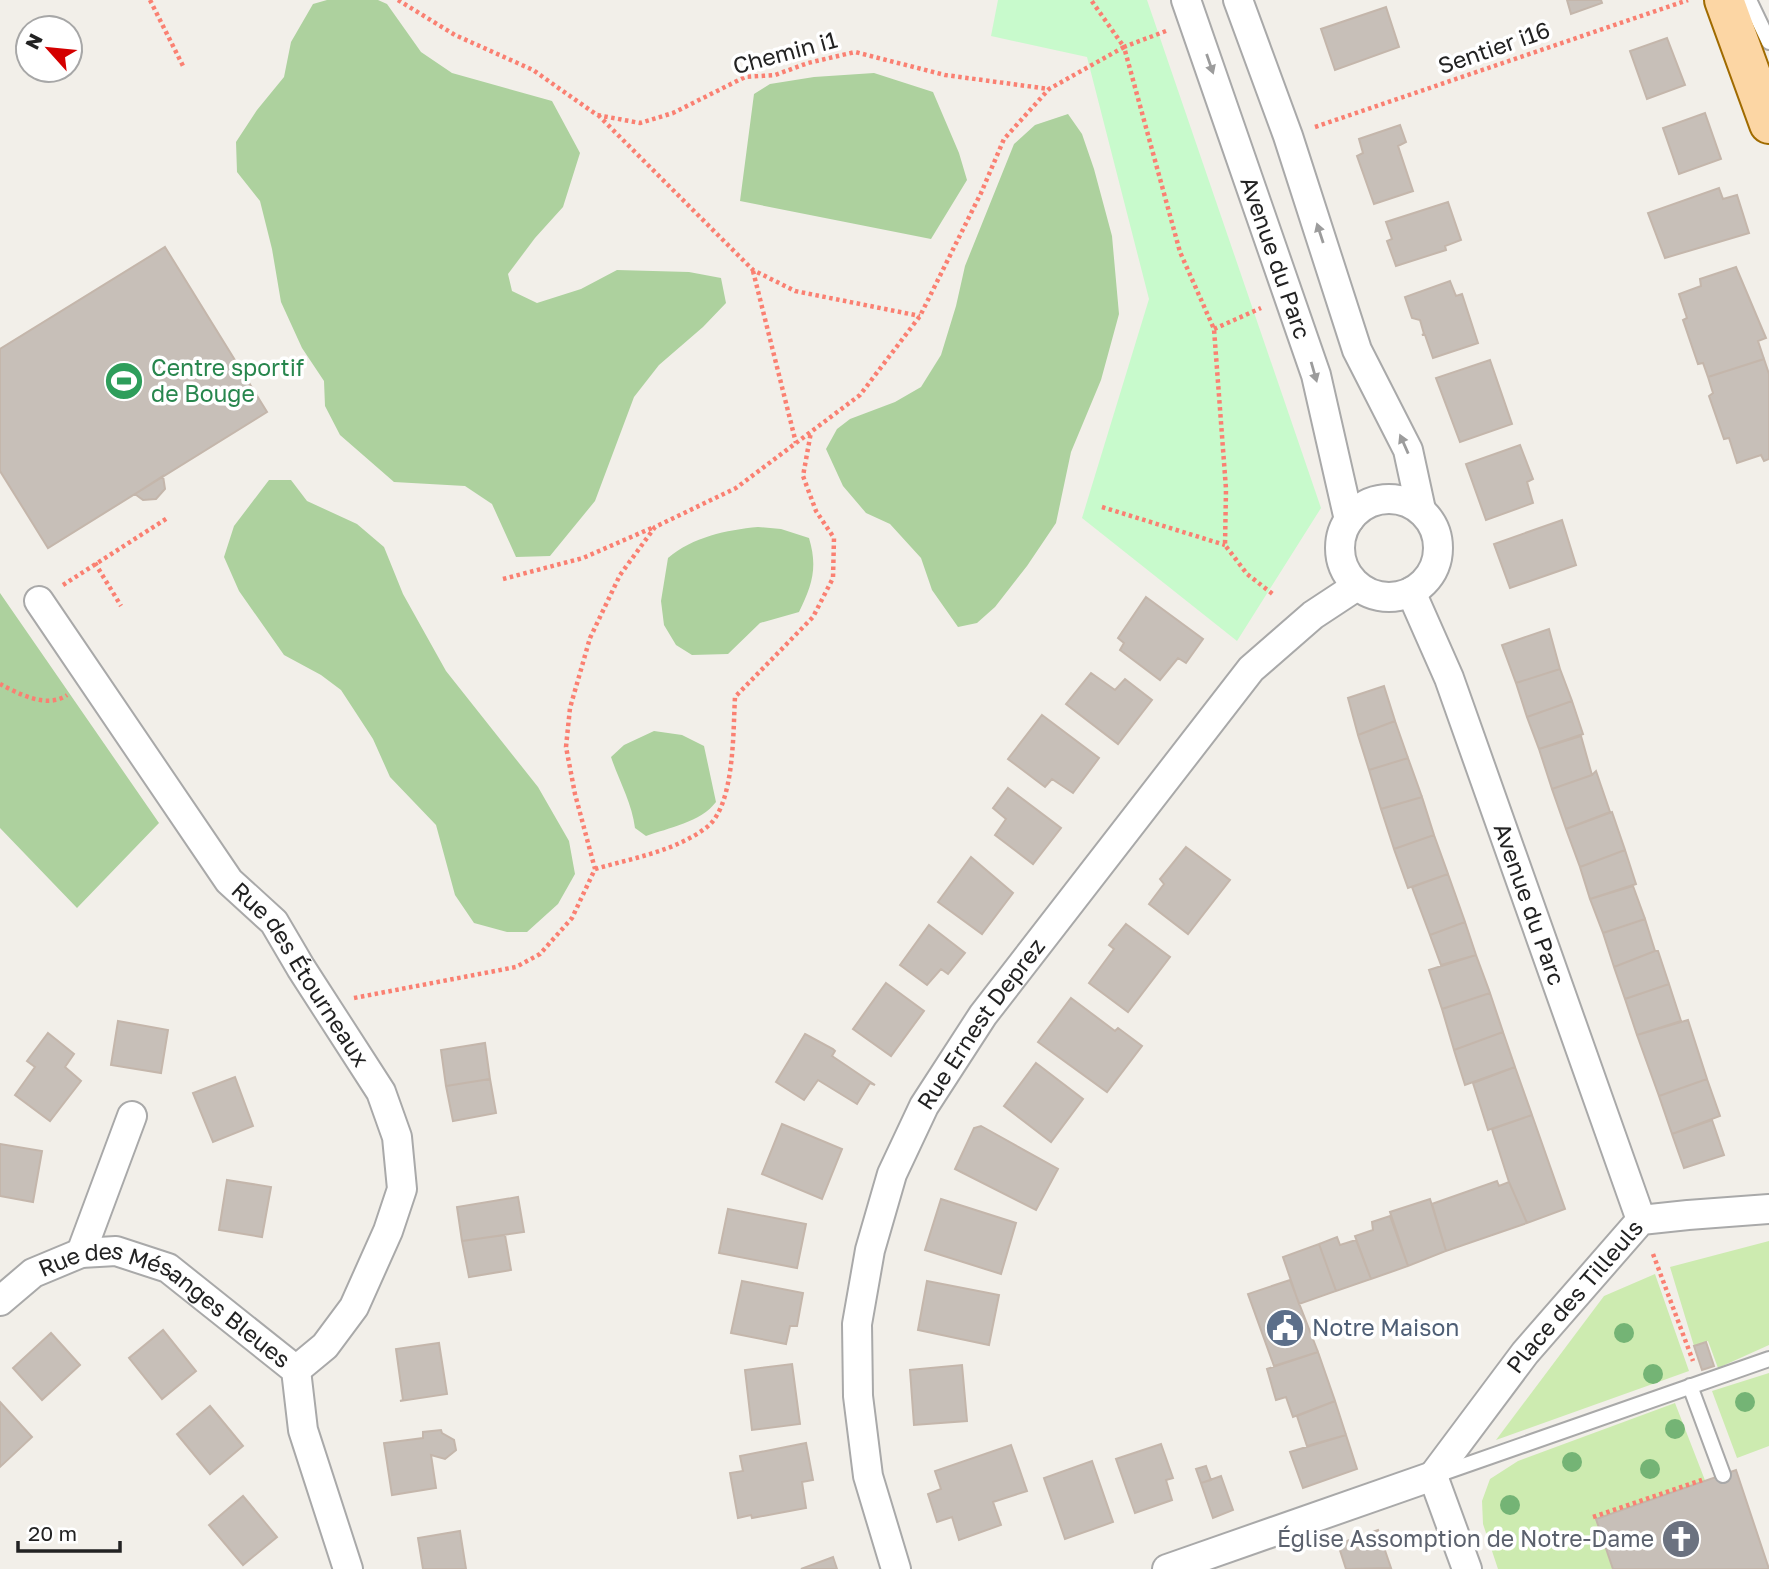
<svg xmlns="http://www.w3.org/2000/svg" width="1769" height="1569" viewBox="0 0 1769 1569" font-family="'Golos Text',sans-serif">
<rect width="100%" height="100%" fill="#f2efe9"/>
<!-- grass -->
<path fill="#cdebb0" d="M1769 1241V1345L1718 1368 1708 1341 1694 1346 1670 1267Z
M1655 1274 1689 1371 1496 1440 1604 1296Z
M1769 1373V1446L1737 1458 1712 1391Z
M1675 1403 1708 1488 1614 1569H1498L1483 1524 1482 1501 1490 1479 1518 1461Z"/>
<!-- forest -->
<path fill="#add19e" d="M327 0H378L387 4 421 52 452 73 552 101 580 153 563 207 535 238 508 274 512 291 537 303 581 289 617 270 689 272 721 278 726 303 703 327 659 365 634 397 595 501 550 556 516 557 492 504 465 486 394 482 340 435 325 406 324 381 302 348 281 302 272 249 260 201 237 172 236 142 257 110 284 77 291 42 313 4Z
M874 73 933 92 959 153 967 180 931 239 740 201 754 94 770 84 814 77Z
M1068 114 1082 134 1094 169 1112 236 1119 314 1101 380 1071 452 1056 523 1027 566 995 607 977 623 958 627 932 590 921 558 890 524 866 513 843 486 826 449 837 429 850 419 895 402 921 387 941 355 956 306 965 266 1014 144 1035 125Z
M269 480H291L307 501 357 524 384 547 403 594 446 671 538 787 569 841 575 874 558 904 527 932H507L474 923 455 895 436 825 390 777 373 739 341 690 321 675 284 655 239 591 224 557 234 526Z
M758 527 781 529 809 538C818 568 812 585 799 612L760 623 728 654 692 655 676 645 664 625 661 601 668 558C693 537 726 530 758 527Z
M0 593 159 823 77 908 0 828Z
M654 731 682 735 704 746 716 802C701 822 668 828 646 836L635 828C632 803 619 781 611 757L624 745Z"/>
<!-- park -->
<path fill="#c8facc" d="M998 0H1147L1321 508 1237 641 1082 518 1149 299 1087 57 991 36Z"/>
<!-- building -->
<path fill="#c7bfb8" stroke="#c4b6ab" stroke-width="2" d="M1567 0H1601L1602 3 1571 14Z
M1386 7 1399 47 1335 70 1321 29Z
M1667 38 1685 85 1647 99 1630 51Z
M1705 113 1721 159 1679 174 1663 128Z
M1400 125 1406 142 1398 146 1413 191 1374 204 1357 156 1363 153 1359 139Z
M1719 188 1723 199 1737 195 1749 233 1665 258 1648 213Z
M1448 202 1461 240 1445 246 1446 250 1396 266 1387 241 1392 239 1386 222Z
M165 247 267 412 48 548 0 471V349Z
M1736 267 1766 338 1758 341 1764 359 1708 377 1703 363 1698 364 1683 320 1687 318 1679 294 1701 286 1700 279Z
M1450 281 1456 296 1462 294 1478 343 1433 358 1425 335H1422L1424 334 1420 320 1412 318 1405 297Z
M1764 359 1769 374V459L1764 461 1761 455 1737 463 1729 438 1724 439 1709 396 1713 393 1708 377Z
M1490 360 1512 424 1460 442 1436 378Z
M1520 445 1533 479 1527 482 1533 503 1486 520 1466 464Z
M163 476 165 489 156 499 143 500 135 494Z
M1562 520 1576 565 1510 588 1494 544Z
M1146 597 1203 639 1186 663 1178 658 1160 680 1120 650 1124 643 1118 638Z
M1549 629 1560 669 1516 683 1502 645Z
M1560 669 1572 701 1527 717 1516 683Z
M1091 673 1115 690 1125 679 1152 700 1118 744 1066 704Z
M1384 686 1395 721 1358 735 1348 698Z
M1572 701 1583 734 1539 749 1527 717Z
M1042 715 1099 758 1073 793 1052 779 1045 787 1008 759Z
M1395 721 1408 758 1369 770 1358 735Z
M1581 736 1592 775 1552 789 1539 749Z
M1408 758 1422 797 1381 809 1369 770Z
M1596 771 1610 812 1566 829 1552 789 1592 775Z
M1008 788 1061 828 1033 864 995 835 1006 819 993 808Z
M1422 797 1434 835 1394 849 1381 809Z
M1612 812 1625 850 1580 867 1566 829Z
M1434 835 1448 874 1408 888 1394 849Z
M1186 847 1230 880 1188 934 1149 904 1164 884 1160 879Z
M1625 850 1636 884 1590 899 1580 867Z
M971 857 1013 893 982 934 938 902Z
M1448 874 1465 922 1430 935 1412 887Z
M1633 886 1645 919 1603 933 1590 899Z
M1645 919 1655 951 1614 967 1603 933Z
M1465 922 1476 955 1441 965 1430 935Z
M1126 924 1170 957 1128 1012 1089 983 1114 949 1109 945Z
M929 925 965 953 948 974 941 969 927 985 900 965Z
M1655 951H1658L1669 984 1625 999 1614 967Z
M1476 955 1490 993 1442 1009 1429 970Z
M886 983 924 1011 891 1056 853 1029Z
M1669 984 1681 1021 1637 1035 1625 999Z
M1490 993 1503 1032 1454 1050 1442 1009Z
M1071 998 1115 1031 1118 1028 1142 1046 1107 1092 1038 1042Z
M1688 1020 1707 1079 1659 1096 1637 1035Z
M118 1021 168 1030 161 1073 111 1065Z
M1503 1032 1515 1067 1465 1085 1454 1050Z
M48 1033 74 1054 65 1067 81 1081 50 1121 15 1095 35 1067 27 1061Z
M805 1034 833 1049 835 1051 832 1056 875 1085 870 1083 857 1104 818 1080 804 1100 776 1082Z
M485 1043 490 1079 446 1086 441 1050Z
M1036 1063 1083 1099 1051 1142 1004 1106Z
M1515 1067 1532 1115 1488 1130 1473 1083Z
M235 1077 253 1126 213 1142 193 1093Z
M490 1079 496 1113 453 1121 446 1086Z
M1707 1079 1720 1116 1672 1134 1659 1096Z
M1532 1115 1565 1209 1527 1223 1509 1182 1492 1129Z
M1712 1120 1724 1155 1684 1168 1672 1134Z
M782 1124 842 1149 822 1199 762 1174Z
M981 1126 1058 1169 1036 1210 955 1169 974 1128Z
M0 1144 42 1151 33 1202 0 1196Z
M227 1180 271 1187 262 1237 219 1230Z
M1497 1181 1499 1186 1509 1182 1527 1223 1446 1251 1432 1204Z
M518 1197 524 1232 462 1241 457 1207Z
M941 1199 1016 1223 1001 1274 925 1250Z
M1430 1199 1446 1251 1408 1266 1390 1212Z
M728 1209 806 1224 797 1268 719 1253Z
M1390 1216 1408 1266 1371 1279 1355 1236 1373 1230 1372 1222Z
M505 1235 511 1270 469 1277 462 1241Z
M1337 1237 1340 1245 1356 1240 1371 1279 1336 1291 1319 1244Z
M1319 1244 1336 1291 1299 1304 1283 1257Z
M1290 1280 1318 1352 1274 1366 1248 1294Z
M742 1281 803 1293 797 1326H790L786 1344 731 1333Z
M927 1281 999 1295 989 1345 918 1330Z
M163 1330 196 1371 162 1399 129 1358Z
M51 1333 80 1365 42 1400 13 1368Z
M1706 1342 1714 1366 1702 1370 1694 1346Z
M439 1343 447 1394 400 1401 403 1400 396 1349Z
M1318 1352 1335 1401 1293 1417 1286 1397 1276 1400 1267 1369Z
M792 1364 800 1424 752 1430 745 1370Z
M962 1365 967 1421 914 1425 910 1370Z
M1335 1401 1346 1435 1307 1446 1297 1416Z
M0 1402 32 1437 0 1467Z
M210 1406 243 1446 210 1474 177 1434Z
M441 1430 442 1433 454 1440 456 1450 445 1459 431 1455 436 1488 392 1495 384 1443 423 1438V1432Z
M1346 1435 1357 1469 1303 1488 1290 1452Z
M806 1443 813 1480 802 1482 806 1508 752 1518 751 1515 738 1518 730 1473 743 1471 740 1456Z
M1161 1444 1173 1478 1166 1480 1172 1500 1135 1513 1116 1459Z
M1011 1445 1027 1491 993 1502 1001 1525 959 1540 952 1517 937 1522 928 1494 941 1489 935 1471Z
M1092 1461 1113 1522 1065 1539 1044 1478Z
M1206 1466 1211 1480 1201 1483 1196 1469Z
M1736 1470 1769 1569H1613L1596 1519Z
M1221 1476 1233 1510 1213 1518 1201 1483Z
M243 1496 277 1537 243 1565 209 1525Z
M1378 1530 1391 1568 1346 1569 1338 1544Z
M460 1531 466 1569H423L418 1538Z
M833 1557 837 1569H801Z"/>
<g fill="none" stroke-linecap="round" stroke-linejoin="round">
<!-- service casing -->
<g stroke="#a9a9a9" stroke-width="18">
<path id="service" d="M1749 0 1769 42
M1690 1386 1723 1475
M1440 1474 1769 1359"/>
</g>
<!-- minor casing -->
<g stroke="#a9a9a9" stroke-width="32">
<g id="minor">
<path id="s1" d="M1186 0 1316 375 1349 520"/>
<path d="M1238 0 1288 136 1357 350 1408 450 1421 510"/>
<circle cx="1389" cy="548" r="49"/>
<path id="s2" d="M1411 592 1449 678 1641 1220"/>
<path id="s3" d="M39 601 229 881 274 922 301 968 381 1092 397 1137 402 1189 388 1231 354 1307 325 1346 296 1370"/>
<path d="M81 1253 132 1116"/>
<path id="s4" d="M0 1301 33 1273 81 1253 116 1251 168 1268 296 1370 303 1430 348 1569"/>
<path id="s5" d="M1433 1476 1525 1353 1641 1220 1688 1215 1769 1209"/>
<path d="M1433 1476 1467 1569"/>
<path id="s6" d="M896 1569 868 1476 858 1396 857 1324 870 1250 892 1174 924 1106 983 1015 1251 669 1313 615 1357 586"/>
<path d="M1167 1569 1433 1476"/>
</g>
</g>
<!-- primary casing -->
<g stroke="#a06b00" stroke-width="42">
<path id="primary" d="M1724 0 1769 124"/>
</g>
<!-- path -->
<path stroke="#fa8072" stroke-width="4.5" stroke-dasharray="3.5 3.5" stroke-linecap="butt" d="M150 0 183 66
M398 0 455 35 533 70 597 115 640 123 673 113 745 77 775 75 808 63 855 52 945 75 1049 89
M1166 31 1124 47 1180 252 1214 329 1226 489 1225 545 1247 574 1274 595
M598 115 753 270 795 291 920 316
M1315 127 1688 0
M753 271 796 443
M1214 329 1261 308
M1102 507 1225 545
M95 563 121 606
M503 579 583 558 654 527
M63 585 169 517
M0 684C19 694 47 709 67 695
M595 869C633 858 676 851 707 827 735 805 733 730 735 697L813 617 833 578 834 538 816 511 803 476 811 432
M354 998 516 967 540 954 572 918 595 869 575 794 566 747 570 708 590 638 620 575 655 527 736 488 860 395 920 316 981 193 1004 139 1049 89 1124 47 1091 0
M1653 1254 1693 1361
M1593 1517 1702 1480"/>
<!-- service -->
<use href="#service" stroke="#fff" stroke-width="14"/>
<!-- minor -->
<use href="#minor" stroke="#fff" stroke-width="28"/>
<!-- primary -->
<use href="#primary" stroke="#fcd6a4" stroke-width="38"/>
</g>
<!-- trees -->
<g fill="#74b475">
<circle cx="1624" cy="1333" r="10"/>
<circle cx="1653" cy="1374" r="10"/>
<circle cx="1745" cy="1402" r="10"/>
<circle cx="1675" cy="1429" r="10"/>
<circle cx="1572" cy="1462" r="10"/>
<circle cx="1650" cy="1469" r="10"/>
<circle cx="1510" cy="1505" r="10"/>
</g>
<!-- one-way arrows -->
<defs><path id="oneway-solid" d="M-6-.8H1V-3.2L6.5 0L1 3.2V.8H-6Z" transform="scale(1.75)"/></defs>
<g fill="#9c9c9c">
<use href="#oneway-solid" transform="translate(1210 64) rotate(71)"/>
<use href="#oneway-solid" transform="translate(1320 233) rotate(-108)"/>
<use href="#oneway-solid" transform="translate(1314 372) rotate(74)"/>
<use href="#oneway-solid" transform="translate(1404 444) rotate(-114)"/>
</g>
<!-- icons -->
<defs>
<g id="stadium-disc" transform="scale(2.0125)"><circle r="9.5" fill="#2e9e5b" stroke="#fff"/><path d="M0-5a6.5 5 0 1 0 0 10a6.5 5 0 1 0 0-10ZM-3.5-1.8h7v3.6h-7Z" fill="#fff"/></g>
<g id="civic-disc" transform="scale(2.0125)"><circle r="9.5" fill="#5c6f8a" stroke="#fff"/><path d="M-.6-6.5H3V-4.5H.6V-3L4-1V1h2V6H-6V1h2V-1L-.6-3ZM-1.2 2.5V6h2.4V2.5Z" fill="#fff"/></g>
<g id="church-disc" transform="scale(2.0125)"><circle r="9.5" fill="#6b7280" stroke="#fff"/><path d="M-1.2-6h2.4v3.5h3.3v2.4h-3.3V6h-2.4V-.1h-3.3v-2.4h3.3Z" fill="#fff"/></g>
</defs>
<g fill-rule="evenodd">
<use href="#stadium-disc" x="124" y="381"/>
<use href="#civic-disc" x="1285" y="1328"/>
<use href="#church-disc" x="1681" y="1539"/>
</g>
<g text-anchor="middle" stroke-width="7" stroke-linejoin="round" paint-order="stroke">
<!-- street labels -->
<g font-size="23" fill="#222" stroke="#fff">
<text transform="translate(1494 48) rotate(-19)" y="8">Sentier i16</text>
<text transform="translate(785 53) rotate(-15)" y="8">Chemin i1</text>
<text dy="8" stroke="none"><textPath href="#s1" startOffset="273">Avenue du Parc</textPath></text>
<text dy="8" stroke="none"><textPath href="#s2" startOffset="334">Avenue du Parc</textPath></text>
<text dy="8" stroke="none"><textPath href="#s3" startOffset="457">Rue des Étourneaux</textPath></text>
<text dy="8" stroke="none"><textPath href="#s6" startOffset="579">Rue Ernest Deprez</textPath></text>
<text dy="8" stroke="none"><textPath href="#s5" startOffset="229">Place des Tilleuls</textPath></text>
<text dy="8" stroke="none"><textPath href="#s4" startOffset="194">Rue des Mésanges Bleues</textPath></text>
</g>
<!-- leisure labels -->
<g font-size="23" fill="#27864d" stroke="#fff" text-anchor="start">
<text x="151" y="376">Centre sportif<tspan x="151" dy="26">de Bouge</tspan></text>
</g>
<!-- service labels -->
<g font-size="23" fill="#4e5e75" stroke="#fff" text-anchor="start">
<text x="1312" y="1336">Notre Maison</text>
</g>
<!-- worship labels -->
<g font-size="23" fill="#5b616d" stroke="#fff" text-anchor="end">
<text x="1654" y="1547">Église Assomption de Notre-Dame</text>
</g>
</g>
<!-- north arrow -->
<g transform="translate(49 49) rotate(297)"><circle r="33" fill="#ffffff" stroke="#a7a7a7" stroke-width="2"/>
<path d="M0-5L12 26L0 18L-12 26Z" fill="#d40000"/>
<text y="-10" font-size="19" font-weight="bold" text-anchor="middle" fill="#222222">N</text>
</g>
<!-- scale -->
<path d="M18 1541v10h102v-10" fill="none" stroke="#222222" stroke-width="3.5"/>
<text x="28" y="1541" font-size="21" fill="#222222" stroke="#ffffff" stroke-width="5" paint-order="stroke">20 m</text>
</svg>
